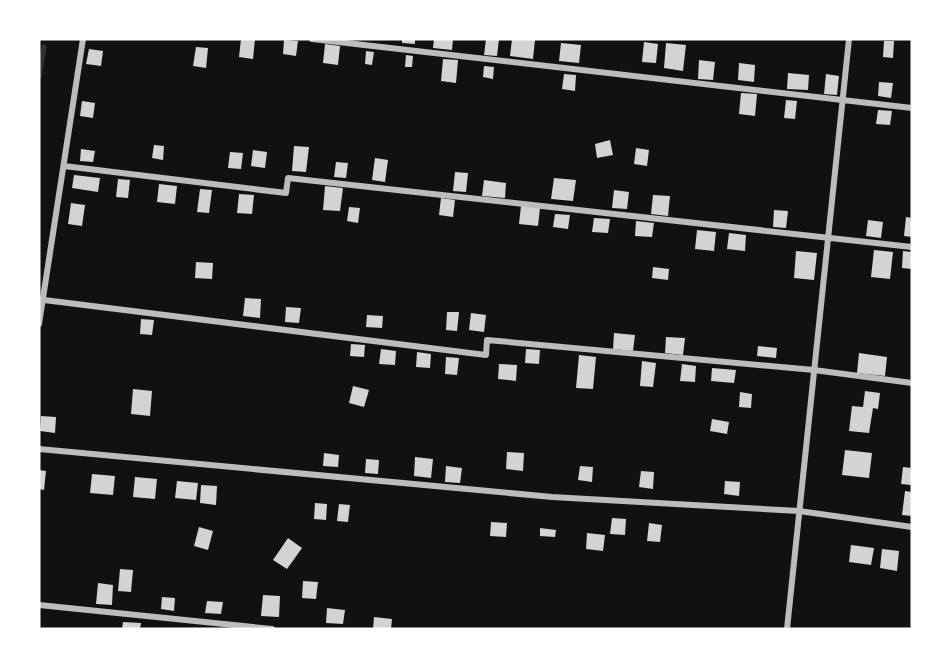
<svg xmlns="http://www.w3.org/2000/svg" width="951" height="668" viewBox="0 0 951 668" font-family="'Open Sans',sans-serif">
<rect width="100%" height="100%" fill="#111"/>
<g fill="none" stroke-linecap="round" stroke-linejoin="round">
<!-- stream -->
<path stroke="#333" stroke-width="5" d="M39 77 44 47"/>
</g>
<!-- building -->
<path fill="#d3d3d3" d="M241 39H255L253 59 239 57Z
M402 39H415V44L402 43Z
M434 39H453L452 50 433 48Z
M486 39H499L497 56 484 55Z
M512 39 535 40 533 59 510 56Z
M284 40 298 41 296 56 283 54Z
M884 41H894L893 58 883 57Z
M644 42 658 44 656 63 642 62Z
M561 43 581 45 579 63 559 61Z
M666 43 686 45 683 71 664 68Z
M325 44 340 46 338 65 323 63Z
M196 47 208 48 206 68 193 66Z
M89 49 103 51 101 66 86 64Z
M366 51 374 52 372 65 365 64Z
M406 55 413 56 412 67H405Z
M443 59 458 60 456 83 441 81Z
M699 60 715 62 713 80 698 79Z
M739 63 755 65 754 82 738 80Z
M484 66 494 67 493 79 483 77Z
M788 73 809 75 808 90 787 89Z
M564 74 576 75 575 91 562 89Z
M826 74 839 76 837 95 824 94Z
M879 82 893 83 891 98 878 96Z
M741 93 757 94 755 116 739 114Z
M786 100 797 101 795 119 784 118Z
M82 101 95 103 93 118 80 116Z
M878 110 892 111 890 125 876 124Z
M610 140 613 155 597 158 595 144Z
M154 145 164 146 163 160 152 158Z
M294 146 309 147 306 172 292 171Z
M636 148 649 150 647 166 634 164Z
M81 149 95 151 93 162 80 161Z
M253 150 267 152 265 168 251 166Z
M230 152 243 153 241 169 228 168Z
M375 158 388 160 385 182 372 180Z
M336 162 348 163 346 178 334 177Z
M455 172 468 173 466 192 453 191Z
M74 175 100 178 98 192 72 188Z
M554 178 576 180 573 201 551 199Z
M118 179 130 180 128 198 116 197Z
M484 180 506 183 505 198 482 196Z
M159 184 177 186 175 204 157 202Z
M325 186 343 188 340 211 323 210Z
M200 189 212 190 209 213 197 212Z
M614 190 629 192 627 209 612 208Z
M239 194 254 195 252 214 237 213Z
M653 195 670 196 668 216 651 214Z
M441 198 455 200 453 217 439 215Z
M71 203 85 205 82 226 68 224Z
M521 206 540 208 538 226 519 224Z
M349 207 360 208 358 223 347 221Z
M774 210 788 211 786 228 773 227Z
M555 214 570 215 568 229 553 227Z
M906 217 912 218V237L904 236Z
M594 218 610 219 608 233 592 232Z
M868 220 883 222 881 238 866 236Z
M636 221 654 223 652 237 635 236Z
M697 230 716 232 714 251 695 249Z
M729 233 746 235 745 251 727 249Z
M874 250 893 252 890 279 871 277Z
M796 251 817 253 814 280 794 278Z
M903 251 912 252V269L902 268Z
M196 262 213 263 212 279 195 278Z
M653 267 669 269 668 280 652 278Z
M245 298 261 299 260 318 243 316Z
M286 307 301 308 299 323 285 322Z
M447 312H459L457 331 446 330Z
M471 313 486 315 484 332 469 330Z
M367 315 383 316 382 328 366 327Z
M141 319 154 320 152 335 140 334Z
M614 333 635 335 633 351 613 349Z
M666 337 685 338 683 355 665 353Z
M351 344 365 345 364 357 350 356Z
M758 346 777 348 776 358 757 356Z
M381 349 396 351 395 365 379 364Z
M526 349 540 350 539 364 525 363Z
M417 352 431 354 430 368 416 367Z
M859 353 887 357 885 376 857 373Z
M579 355 596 357 593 389 576 388Z
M446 357 459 358 457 375 445 374Z
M642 361 656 363 653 387 640 386Z
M499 364 517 365 516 381 498 379Z
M682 364 696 366 695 382 680 381Z
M712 368 736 370 734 383 711 381Z
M353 386 369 390 364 407 349 403Z
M133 389 152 391 150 416 131 414Z
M865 391 880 393 878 409 873 408 869 433 849 431 852 406 863 407Z
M740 392 752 394 751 408 739 407Z
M41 416 56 417 55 433 40 431Z
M712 419 729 422 727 434 710 431Z
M845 450 872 453 869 478 842 475Z
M507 452 524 453 523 471 506 469Z
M324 453 339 455 338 467 323 466Z
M415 457 433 459 431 478 414 476Z
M366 459 379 460 378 474 365 473Z
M446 466 462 468 460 483 445 482Z
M580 466 593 467 592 482 578 480Z
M903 467 912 468 911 485 901 484Z
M39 470 46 471 44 490 39 489Z
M641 471 654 472 653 489 639 487Z
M92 474 115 476 113 495 90 493Z
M135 477 157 479 155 499 133 497Z
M177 481 198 483 196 500 175 498Z
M725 481 740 482 739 496 724 494Z
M201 485 217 486 216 505 200 503Z
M905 491 912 492V516L902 515Z
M315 503 327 504 326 520 314 519Z
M339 504 350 505 348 522 337 521Z
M612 518 626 519 625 535 610 534Z
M491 522 507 523 506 537 490 536Z
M649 523 662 525 660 542 647 541Z
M199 527 213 531 208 550 194 546Z
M540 528 556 530 555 537 540 536Z
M587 533 605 535 603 551 586 549Z
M288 538 302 548 287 569 273 560Z
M851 545 874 548 871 565 849 562Z
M882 549 899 551 897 571 880 568Z
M120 569 133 570 131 592 118 591Z
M303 581 318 582 316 599 302 598Z
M98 583 113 585 112 605 96 604Z
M263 595 280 596 279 617 261 616Z
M162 597 175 598 174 611 161 609Z
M207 601 223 602 221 614 205 613Z
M327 608 345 610 343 624 326 623Z
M374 617 392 619 391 629H373Z
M123 622 141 623 140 629H122Z"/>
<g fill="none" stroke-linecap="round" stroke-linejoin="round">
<!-- minor -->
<path stroke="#bcbcbc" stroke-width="6" d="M312 39 912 108
M64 166 286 193 288 178 912 247
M44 300 486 355 487 340 814 370 912 383
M39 324 83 39
M39 449 552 497 799 511 912 527
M39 605 272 629
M787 629 849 39"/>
</g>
<!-- border -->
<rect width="951" height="668" fill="none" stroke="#ffffff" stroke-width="81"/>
</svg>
